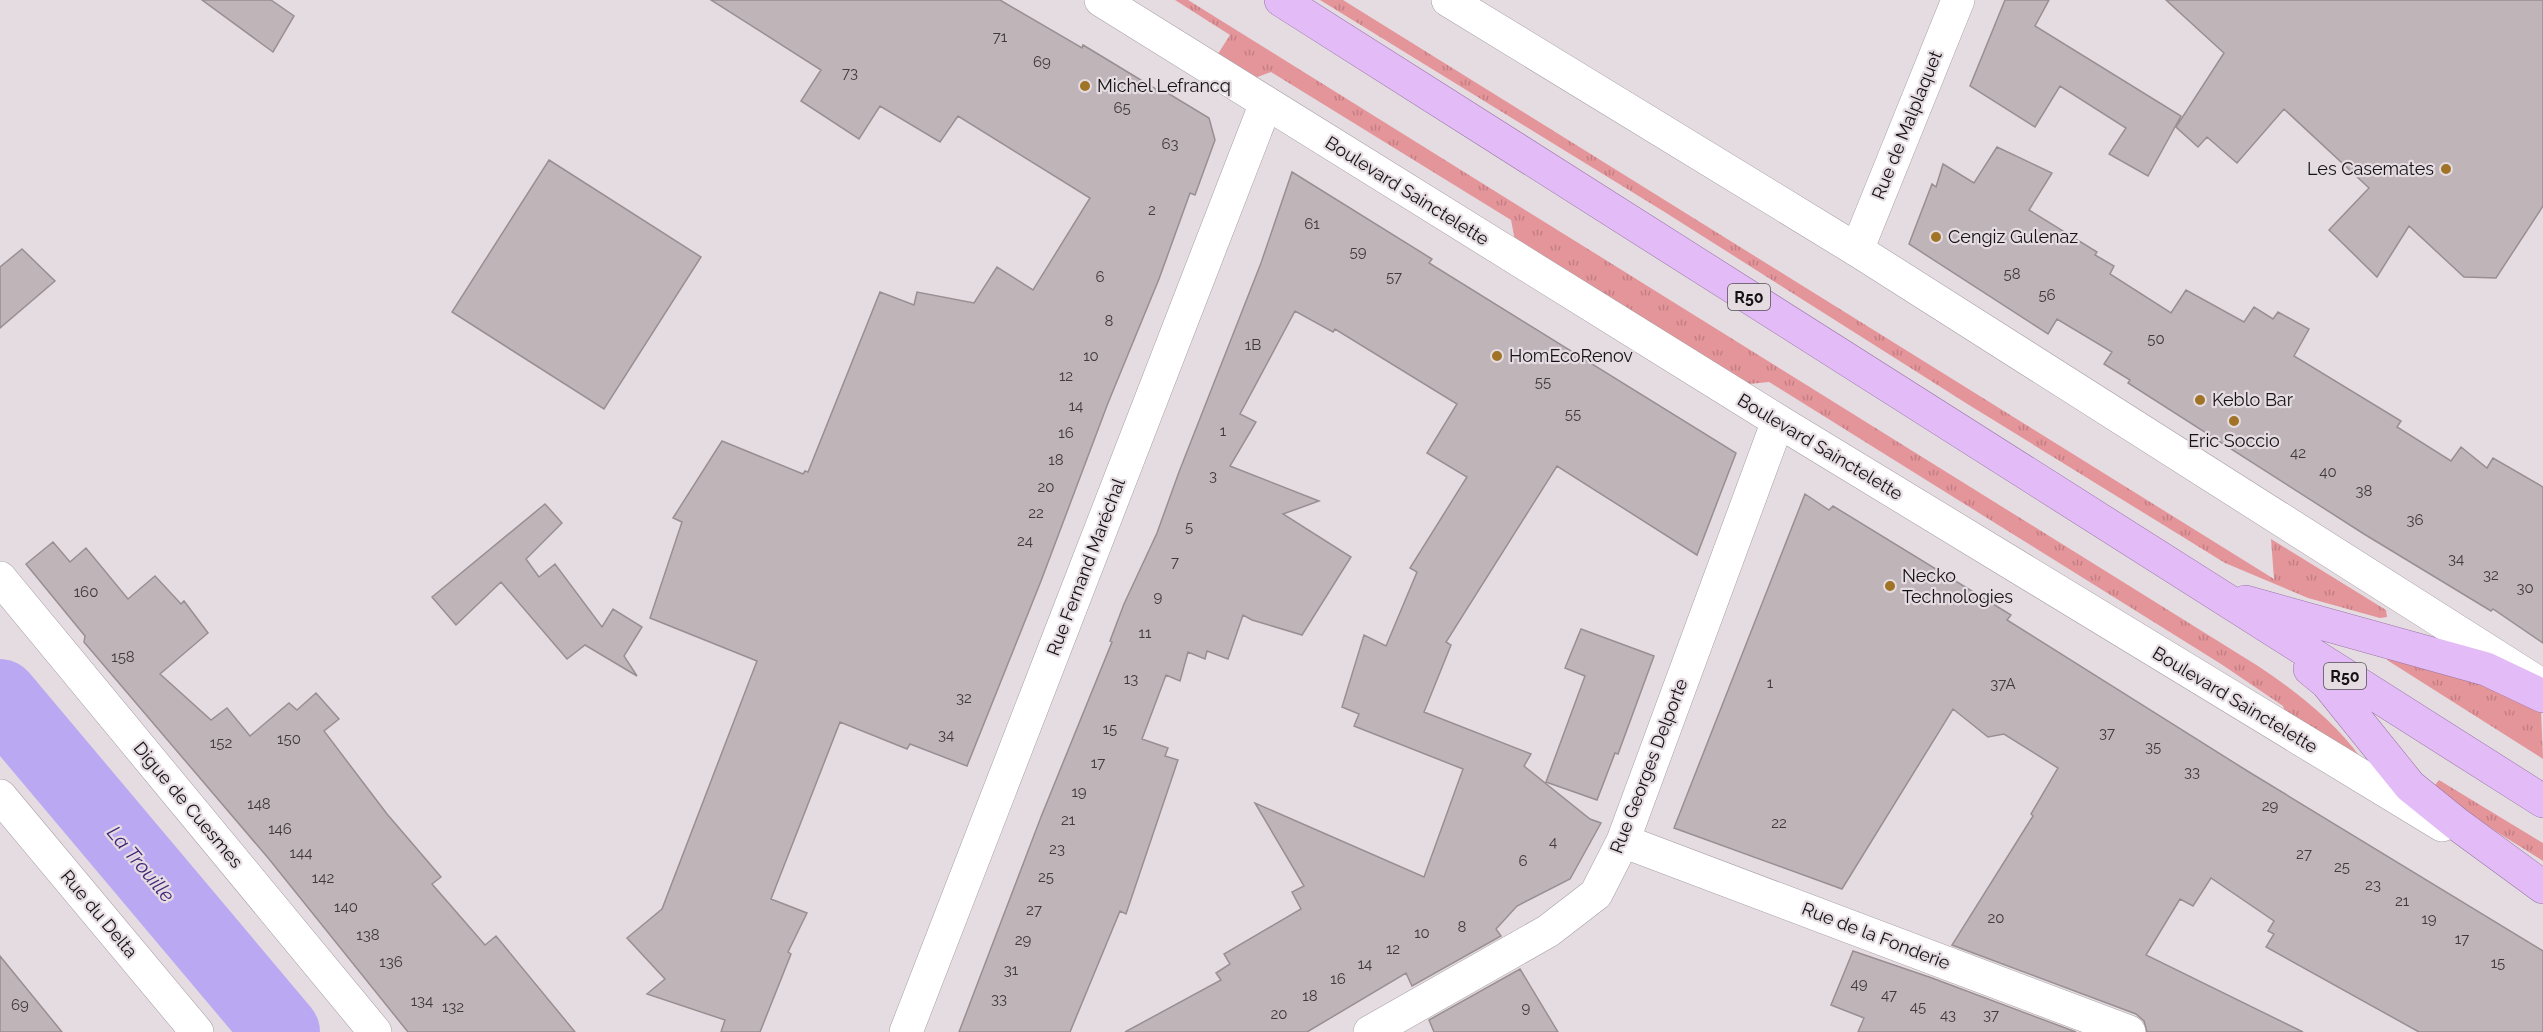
<svg xmlns="http://www.w3.org/2000/svg" width="2543" height="1032" viewBox="0 0 2543 1032" font-family="Raleway,sans-serif">
<defs>
<pattern id="grass-tufts" width="24" height="20" patternUnits="userSpaceOnUse" patternTransform="scale(1.5)"><rect width="24" height="20" fill="#e4959a"/><path d="M3 7l-1-3M5 7V3M7 7l1-3M15 17l-1-3M17 17v-4M19 17l1-3" fill="none" stroke="#c37f84"/></pattern>
</defs>
<rect width="100%" height="100%" fill="#e5dce2"/>
<!-- grass -->
<path fill="url(#grass-tufts)" d="M1175 0H1188L2258 666C2296 691 2334 721 2361 758L2291 729 2283 706 2221 664 1769 382 1739 385 1516 246 1511 220 1271 72 1252 79 1216 57 1230 35Z
M1320 0H1343L2274 579 2271 539 2386 610 2387 617 2380 618 2308 598 2225 563 1969 405 1663 211Z
M2415 656 2541 710 2543 759 2387 660V657Z
M2439 780 2543 843V861L2449 802 2435 785Z"/>
<g fill="none" stroke-linecap="round" stroke-linejoin="round">
<!-- river -->
<path stroke="#baa8f2" stroke-width="76" d="M0 697 282 1032"/>
</g>
<!-- building -->
<path fill="#bfb4b8" stroke="#998f92" stroke-width="1.5" d="M202 0H271L294 16 273 52Z
M711 0H1000L1082 48 1083 45 1159 91 1161 89 1209 118 1215 140 1195 195 1190 193 1159 279 1108 403 1041 581 967 766 910 744 907 749 840 722 771 899 807 913 788 952 791 954 760 1032H721L725 1020 647 994 665 979 627 938 662 909 757 661 650 618 682 522 673 518 722 441 803 474 805 471 808 472 880 292 914 305 917 292 974 303 997 267 1033 290 1090 198 958 116 940 142 880 106 859 139 801 101 821 70Z
M2005 0H2049L2035 26 2181 116 2148 176 2109 154 2126 128 2060 86 2035 127 1970 86Z
M2166 0H2543V206L2496 278 2464 277 2409 226 2377 277 2329 230 2369 188 2284 109 2237 163 2207 137 2198 147 2176 127 2224 53Z
M1997 147 2052 173 2029 210 2097 252 2095 255 2114 266 2110 274 2171 313 2186 290 2244 322 2254 307 2273 319 2278 312 2309 329 2294 356 2401 421 2397 427 2451 461 2461 447 2487 468 2493 458 2543 487V643L2493 609 2491 611 2364 534 2128 383 2130 380 2104 364 2112 352 2057 319 2048 334 1909 244 1932 184 1936 187 1943 164 1974 183Z
M549 160 701 257 604 409 452 312Z
M1292 172 1432 259 1429 263 1736 453 1697 555 1557 466 1446 642 1451 645 1424 712 1531 754 1524 766 1590 819 1601 823 1570 879 1517 906 1496 929 1501 936 1412 986 1406 973 1307 1032H1125L1221 980 1216 973 1230 964 1224 954 1301 909 1292 892 1304 886 1255 803 1424 877 1463 769 1354 726 1359 714 1342 707 1364 635 1386 646 1417 572 1410 568 1467 477 1427 453 1457 404 1335 329 1333 332 1295 311 1240 414 1256 422 1230 466 1319 501 1283 514 1351 557 1302 635 1252 620 1243 615 1228 659 1207 651 1205 659 1188 652 1180 681 1166 675 1142 739 1168 748 1165 756 1178 760 1126 914 1120 911 1070 1032H959L1041 817 1112 642 1110 641 1124 604 1157 533 1179 472 1261 263Z
M22 249 55 281 0 328V267Z
M1805 494 1829 510 1833 506 2011 615 2007 620 2249 772 2543 951V1032H2419L2266 947 2274 934 2268 931 2274 921 2211 878 2193 906 2180 899 2146 955 2303 1032H2147L2144 1021 2136 1014 1952 945 2033 816 2031 814 2058 768 2004 734 1988 737 1953 709 1842 889 1674 828Z
M545 504 562 523 526 559 539 577 555 564 602 627 613 609 642 627 624 656 637 676 585 645 567 659 501 582 456 625 432 597Z
M53 542 70 562 86 548 128 599 155 576 181 604 184 601 208 633 160 674 211 720 227 708 250 736 289 703 297 710 316 693 339 719 324 731 387 814 441 877 432 884 485 945 496 936 575 1032H408L269 859 84 642 85 636 26 564Z
M1581 629 1654 656 1618 754 1615 753 1597 800 1546 782 1585 676 1565 668Z
M1853 951 1932 978 2076 1032H1858L1864 1018 1831 1005Z
M0 956 62 1032H0Z
M1520 969 1558 1032H1434L1429 1020Z"/>
<g fill="none" stroke-linecap="round" stroke-linejoin="round">
<!-- minor casing -->
<g stroke="#a69ea4" stroke-width="34">
<path id="minor" d="M1857 250 1958 0
M0 578 375 1032
M0 796 197 1032
M1623 841 2129 1032
M906 1032 1266 103
M1370 1032 1548 931 1596 894 1623 841 1778 421"/>
</g>
<!-- tertiary casing -->
<g stroke="#a69ea4" stroke-width="34">
<path id="tertiary" d="M1101 0 1778 421 2442 825
M1448 0 1857 250 2532 679"/>
</g>
<!-- trunk casing -->
<g stroke="#9675a5" stroke-width="34">
<path id="trunk" d="M1281 0 2543 801
M2245 602 2486 669 2543 696
M2310 669 2327 683 2410 786 2457 824 2543 887"/>
</g>
<!-- minor -->
<use href="#minor" stroke="#fff" stroke-width="33"/>
<!-- tertiary -->
<use href="#tertiary" stroke="#fff" stroke-width="33"/>
<!-- trunk -->
<use href="#trunk" stroke="#e3bbf6" stroke-width="33"/>
</g>
<!-- markers -->
<g fill="#a17326" stroke="#e5dce2" stroke-width="2">
<circle cx="1085" cy="86" r="6"/>
<circle cx="2446" cy="169" r="6"/>
<circle cx="1936" cy="237" r="6"/>
<circle cx="1497" cy="356" r="6"/>
<circle cx="2200" cy="400" r="6"/>
<circle cx="2234" cy="421" r="6"/>
<circle cx="1890" cy="586" r="6"/>
</g>
<g text-anchor="middle" stroke-width="4.5" stroke-linejoin="round" paint-order="stroke">
<!-- number labels -->
<g font-size="15" fill="#403a3d">
<text x="1000" y="42">71</text>
<text x="1042" y="67">69</text>
<text x="850" y="78">73</text>
<text x="1122" y="113">65</text>
<text x="1170" y="149">63</text>
<text x="1152" y="215">2</text>
<text x="1312" y="229">61</text>
<text x="1358" y="257">59</text>
<text x="2012" y="279">58</text>
<text x="1100" y="282">6</text>
<text x="1394" y="282">57</text>
<text x="2047" y="300">56</text>
<text x="1109" y="326">8</text>
<text x="2156" y="344">50</text>
<text x="1253" y="350">1B</text>
<text x="1091" y="361">10</text>
<text x="1066" y="381">12</text>
<text x="1543" y="387">55</text>
<text x="1076" y="411">14</text>
<text x="1573" y="419">55</text>
<text x="1223" y="436">1</text>
<text x="1066" y="438">16</text>
<text x="2298" y="458">42</text>
<text x="1056" y="465">18</text>
<text x="2328" y="477">40</text>
<text x="1213" y="481">3</text>
<text x="1046" y="492">20</text>
<text x="2364" y="496">38</text>
<text x="1036" y="518">22</text>
<text x="2415" y="525">36</text>
<text x="1189" y="532">5</text>
<text x="1025" y="546">24</text>
<text x="2456" y="564">34</text>
<text x="1175" y="567">7</text>
<text x="2491" y="580">32</text>
<text x="2525" y="593">30</text>
<text x="86" y="597">160</text>
<text x="1158" y="602">9</text>
<text x="1145" y="638">11</text>
<text x="123" y="662">158</text>
<text x="1131" y="684">13</text>
<text x="1770" y="688">1</text>
<text x="2003" y="689">37A</text>
<text x="964" y="703">32</text>
<text x="1110" y="734">15</text>
<text x="2107" y="738">37</text>
<text x="946" y="740">34</text>
<text x="289" y="744">150</text>
<text x="221" y="748">152</text>
<text x="2153" y="752">35</text>
<text x="1098" y="768">17</text>
<text x="2192" y="777">33</text>
<text x="1079" y="797">19</text>
<text x="259" y="809">148</text>
<text x="2270" y="811">29</text>
<text x="1068" y="825">21</text>
<text x="1779" y="828">22</text>
<text x="280" y="834">146</text>
<text x="1553" y="847">4</text>
<text x="1057" y="854">23</text>
<text x="301" y="858">144</text>
<text x="2304" y="859">27</text>
<text x="1523" y="866">6</text>
<text x="2342" y="872">25</text>
<text x="1046" y="882">25</text>
<text x="323" y="883">142</text>
<text x="2373" y="890">23</text>
<text x="2402" y="906">21</text>
<text x="346" y="912">140</text>
<text x="1034" y="915">27</text>
<text x="1996" y="923">20</text>
<text x="2429" y="924">19</text>
<text x="1462" y="932">8</text>
<text x="1422" y="938">10</text>
<text x="368" y="940">138</text>
<text x="2462" y="944">17</text>
<text x="1023" y="945">29</text>
<text x="1393" y="954">12</text>
<text x="391" y="967">136</text>
<text x="2498" y="968">15</text>
<text x="1365" y="969">14</text>
<text x="1011" y="975">31</text>
<text x="1338" y="984">16</text>
<text x="1859" y="989">49</text>
<text x="1889" y="1000">47</text>
<text x="1310" y="1001">18</text>
<text x="999" y="1004">33</text>
<text x="422" y="1006">134</text>
<text x="20" y="1010">69</text>
<text x="453" y="1012">132</text>
<text x="1918" y="1012">45</text>
<text x="1526" y="1013">9</text>
<text x="1279" y="1019">20</text>
<text x="1948" y="1020">43</text>
<text x="1991" y="1020">37</text>
</g>
<!-- shield labels -->
<g fill="#e5dce2" stroke="#534f52" stroke-width="1.5">
<rect x="1728" y="284" width="42" height="26" rx="4.5"/>
<rect x="2324" y="663" width="42" height="26" rx="4.5"/>
</g>
<g font-size="16" font-weight="bold" fill="#151214">
<text x="1749" y="303">R50</text>
<text x="2345" y="682">R50</text>
</g>
<!-- poi labels -->
<g font-size="18" fill="#151214" stroke="#e5dce2" text-anchor="start">
<text x="1097" y="92">Michel Lefrancq</text>
<text x="2434" y="175" text-anchor="end">Les Casemates</text>
<text x="1948" y="243">Cengiz Gulenaz</text>
<text x="1509" y="362">HomEcoRenov</text>
<text x="2212" y="406">Keblo Bar</text>
<text x="2234" y="447" text-anchor="middle">Eric Soccio</text>
<text x="1902" y="582">Necko<tspan x="1902" dy="21">Technologies</tspan></text>
</g>
<!-- street labels -->
<g font-size="18" fill="#151214" stroke="#e5dce2">
<text transform="translate(1907 125) rotate(-68)" y="6">Rue de Malplaquet</text>
<text transform="translate(1407 191) rotate(32)" y="6">Boulevard Sainctelette</text>
<text transform="translate(1820 447) rotate(31)" y="6">Boulevard Sainctelette</text>
<text transform="translate(1086 567) rotate(-69)" y="6">Rue Fernand Maréchal</text>
<text transform="translate(2235 700) rotate(31)" y="6">Boulevard Sainctelette</text>
<text transform="translate(1649 766) rotate(-69)" y="6">Rue Georges Delporte</text>
<text transform="translate(188 805) rotate(50)" y="6">Digue de Cuesmes</text>
<text transform="translate(99 914) rotate(50)" y="6">Rue du Delta</text>
<text transform="translate(1876 936) rotate(21)" y="6">Rue de la Fonderie</text>
</g>
<!-- water labels -->
<g font-size="20" font-style="italic" fill="#432579" stroke="#e5dce2">
<text transform="translate(141 864) rotate(50)" y="7">La Trouille</text>
</g>
</g>
</svg>
